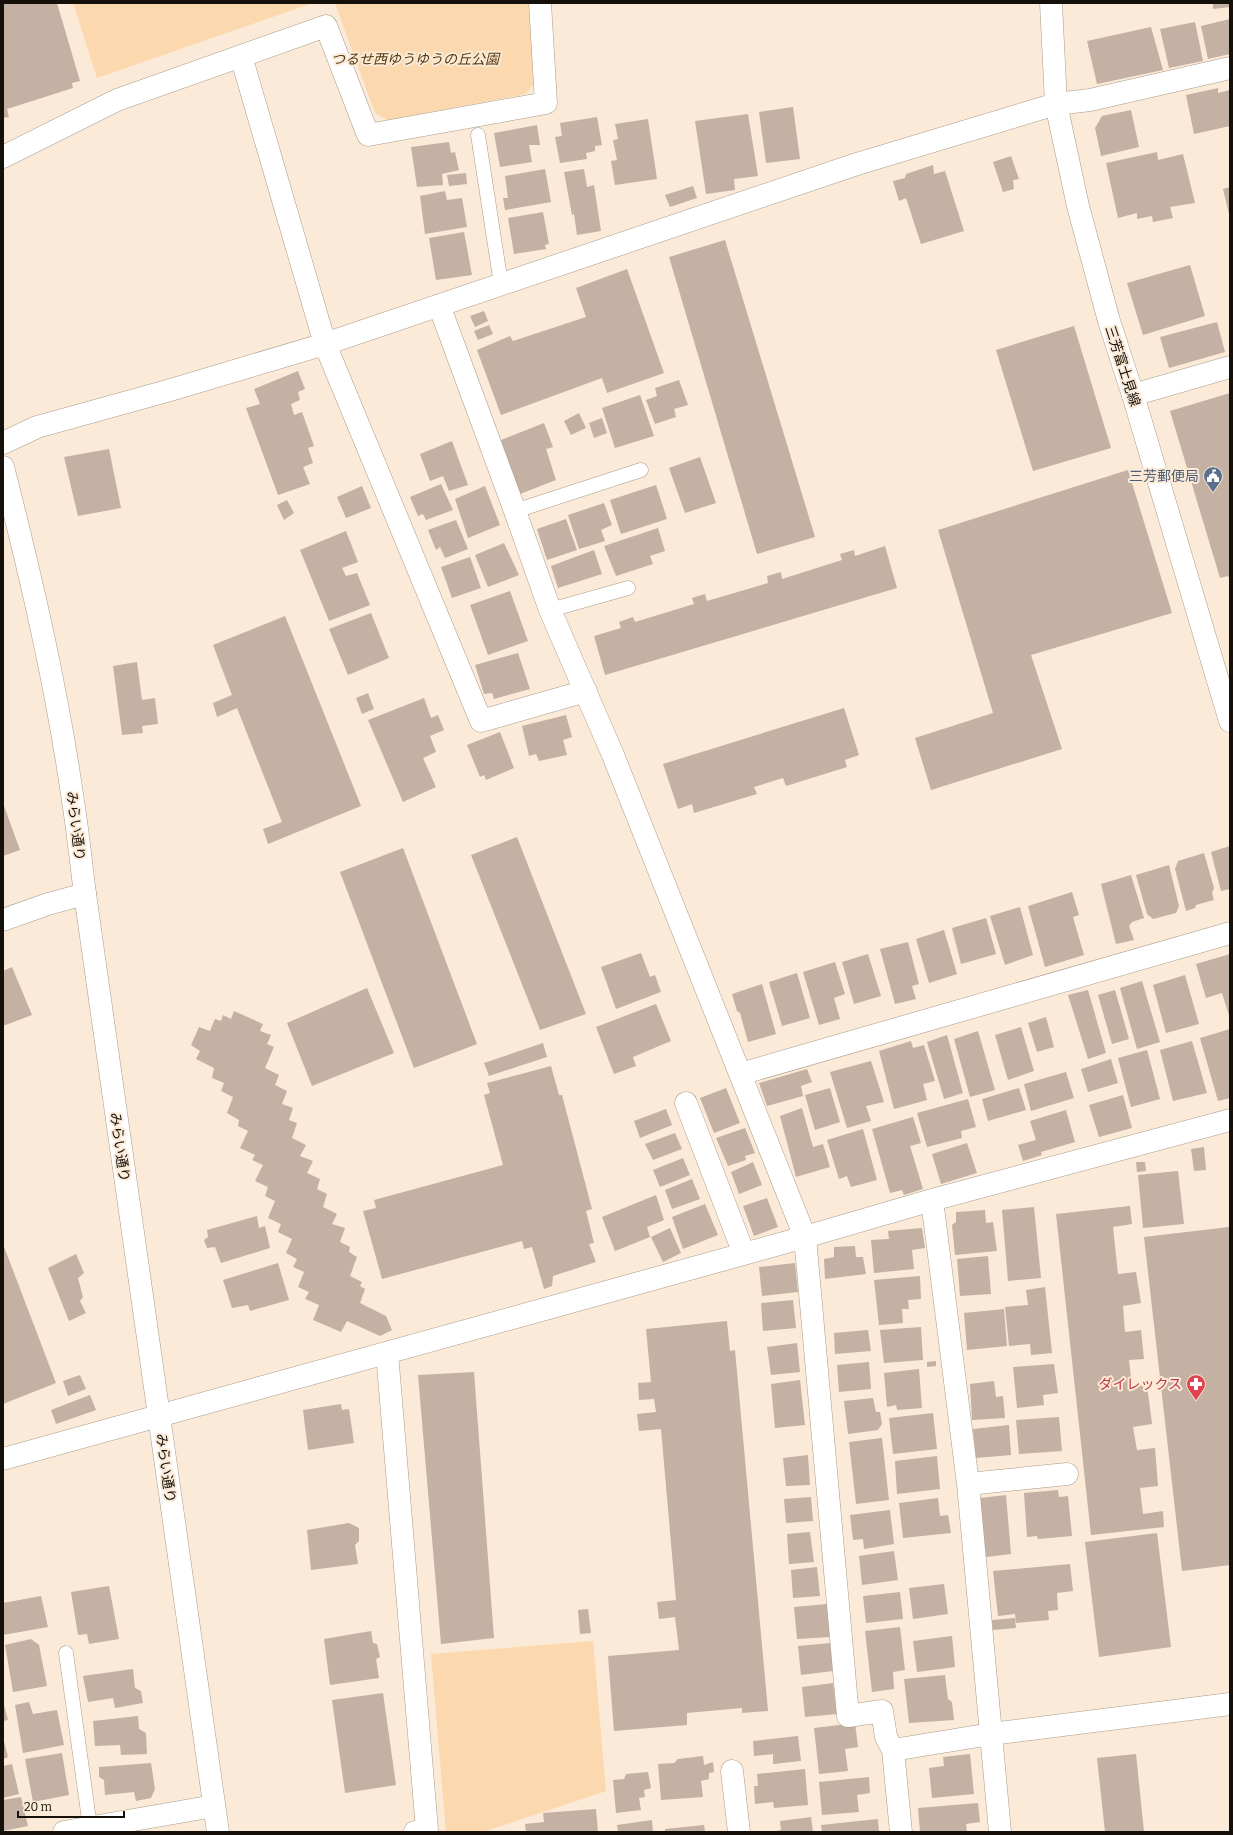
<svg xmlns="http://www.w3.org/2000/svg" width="1233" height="1835" viewBox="0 0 1233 1835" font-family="Bitter,'Noto Sans JP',serif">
<rect width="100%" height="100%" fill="#faead7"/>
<!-- green -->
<path fill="#fbd8ae" d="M73 3H313L97 78Z
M335 3H531L529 9 535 82 526 94 388 120 375 113Z
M593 1641 606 1791 483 1832H446L431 1654Z"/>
<!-- building -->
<path fill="#c5b0a4" d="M3 3H57L80 81 72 83 73 88 7 109 9 117 3 118Z
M1213 3H1230V7L1213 9Z
M1230 19V54L1208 59 1201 26Z
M1195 22 1203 61 1169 68 1160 29Z
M1151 27 1163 70 1097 84 1087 41Z
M1218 88V93L1230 90V126L1194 134 1186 95Z
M793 107 800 159 766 163 759 112Z
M1131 110 1139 147 1101 156 1095 128 1102 116Z
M748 114 758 176 734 179 735 190 706 194 695 121Z
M597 117 602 145 595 146V151L586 153 587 159 560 163 555 137 562 136 560 123Z
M648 119 657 179 615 185 611 161 617 160 613 140 618 139 615 124Z
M537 125 540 145H529L532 162 500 167 494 133Z
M449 142 451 153 455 152 459 170 442 174 443 185 417 187 411 147Z
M1157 152 1158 160 1183 154 1195 203 1170 207 1173 218 1153 222 1152 216 1137 219V213L1118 218 1106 163Z
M1011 156 1019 179 1013 180 1014 189 1003 192 993 162Z
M933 165 934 174 945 171 964 231 921 244 906 198 899 201 893 181 905 178 906 174Z
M545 169 551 202 505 210 503 198H508L505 176Z
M584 169 587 187 594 185 601 231 577 235 574 214 572 215 564 172Z
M466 173 467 184 449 186 447 175Z
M693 186 697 198 670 207 665 195Z
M1230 187V214H1229L1223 189Z
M445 191 447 200 462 198 467 227 425 234 420 196Z
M543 212 549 244 545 245 546 249 514 254 508 218Z
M464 232 472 275 436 280 429 238Z
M725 240 815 537 757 554 669 257Z
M1190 265 1205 316 1143 335 1127 283Z
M627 269 664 373 607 393 602 378 501 415 477 350 510 336 513 341 586 317 576 288Z
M484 311 488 321 475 327 470 316Z
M1217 322 1225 352 1169 368 1160 337Z
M489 325 493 334 478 340 474 331Z
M1074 326 1111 448 1033 471 996 350Z
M298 371 305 389 298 392 300 400 291 404 294 415 302 412 314 446 308 448 313 463 303 467 310 484 278 495 246 408 260 404 254 389Z
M679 380 688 405 674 409 676 417 655 424 646 400 657 396 655 388Z
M1230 393V581L1228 576 1220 578 1170 411Z
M640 395 654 436 615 448 602 408Z
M579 413 586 428 571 435 564 421Z
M602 418 607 433 594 438 589 423Z
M544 423 553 447 546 449 556 480 520 494 501 440Z
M452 441 468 485 449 491 443 476 430 481 420 454Z
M109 449 121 508 78 516 64 457Z
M700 457 716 503 685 513 669 468Z
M1128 470 1172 613 1031 655 1062 749 931 790 915 738 993 713 938 530Z
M441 484 453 510 426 520 423 514 418 516 410 497Z
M656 485 667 519 621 534 610 500Z
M362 486 371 508 346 518 337 497Z
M485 486 500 525 468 538 455 499Z
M287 500 294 513 284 520 277 505Z
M604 503 612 525 601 530 605 541 579 549 568 515Z
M566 519 577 550 547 560 537 529Z
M456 520 468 549 445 558 440 547 436 550 428 530Z
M658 528 665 551 650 556 653 564 616 576 604 546Z
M346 531 358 562 342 568 346 576 357 573 370 605 329 621 300 550Z
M504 543 519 575 488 587 475 555Z
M885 546 897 588 605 675 594 636 621 628 619 622 633 617 635 622 694 604 692 598 705 594 707 601 768 583 767 576 781 572 782 579 842 560 840 554 854 550 855 556Z
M594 550 602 574 558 588 551 566Z
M470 557 481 588 452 598 441 567Z
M510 591 528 641 488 655 470 605Z
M371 613 389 658 348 675 329 629Z
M285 616 361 806 268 844 263 829 282 822 237 708 217 717 213 703 232 695 213 645Z
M518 653 530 689 494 699 492 693 484 694 475 665Z
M137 662 142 700 155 698 158 724 142 726 143 733 122 735 113 666Z
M368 693 374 709 362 714 356 698Z
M424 698 431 718 438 715 444 730 430 736 436 752 423 758 436 787 403 802 368 720Z
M844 708 859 755 845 760 847 767 786 786 783 778 754 787 757 794 694 813 692 804 678 809 663 764Z
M566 715 572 737 563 740 567 755 539 761 536 754 529 756 522 726Z
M500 732 514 768 486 780 484 775 480 777 467 745Z
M3 803 20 850 3 856Z
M517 837 586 1014 540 1030 471 855Z
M1230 846V889L1221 891 1211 852Z
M403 848 477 1044 414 1068 340 872Z
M1204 853 1214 888 1212 893 1214 900 1196 905 1195 908 1186 911 1175 869 1178 861Z
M1169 865 1179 906 1176 913 1153 919 1147 914 1136 875Z
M1131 875 1144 918 1132 922 1129 926 1134 940 1116 944 1101 884Z
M1072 892 1079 915 1073 917 1084 955 1045 967 1028 906Z
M1020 907 1033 955 1005 965 990 916Z
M986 918 996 954 961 964 952 928Z
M944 930 957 974 929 983 916 939Z
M908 942 919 984 912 986 916 999 895 1004 880 949Z
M641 953 650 977 655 975 661 992 616 1009 601 967Z
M868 954 881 996 854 1004 842 962Z
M1230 954V1019L1222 993 1206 998 1196 964Z
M835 962 845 994 834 998 840 1019 819 1025 803 972Z
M12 967 32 1015 3 1026V971Z
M797 973 810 1018 782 1026 769 982Z
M1185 975 1199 1024 1166 1033 1153 985Z
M1142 981 1160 1042 1137 1049 1120 988Z
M762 984 776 1034 748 1042 740 1013 737 1011 732 994Z
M367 988 394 1053 312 1086 287 1023Z
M1088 990 1106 1053 1088 1059 1068 995Z
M1115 990 1129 1039 1112 1044 1098 995Z
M656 1004 671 1041 633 1057 636 1066 614 1074 596 1027Z
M234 1011 263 1024 260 1031 271 1035 267 1044 274 1047 265 1068 279 1075 275 1085 287 1091 282 1104 293 1108 289 1120 297 1123 292 1138 306 1145 300 1156 313 1161 307 1173 320 1179 317 1189 327 1194 323 1207 337 1214 332 1224 345 1228 340 1242 350 1247 349 1252 357 1257 350 1276 362 1282 360 1286 365 1289 360 1303 386 1316 392 1330 380 1336 347 1321 341 1332 313 1320 319 1305 305 1299 309 1292 298 1287 304 1272 293 1267 297 1259 286 1253 292 1239 278 1232 281 1224 268 1218 275 1201 265 1196 268 1187 255 1181 263 1165 252 1160 255 1155 240 1148 248 1131 238 1126 239 1120 227 1113 233 1097 221 1091 224 1083 212 1078 214 1068 196 1059 200 1051 191 1045 199 1027 210 1031 215 1019 221 1021 223 1015 231 1019Z
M1046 1017 1054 1047 1037 1052 1028 1023Z
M1021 1027 1034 1071 1008 1080 995 1035Z
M1230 1029V1098L1218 1101 1200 1038Z
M978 1031 995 1090 970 1097 954 1039Z
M947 1035 963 1093 944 1099 927 1042Z
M911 1041 913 1048 924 1045 935 1081 923 1084 927 1100 894 1109 879 1051Z
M1192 1041 1207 1093 1173 1101 1160 1050Z
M543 1043 547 1057 489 1076 484 1063Z
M1147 1050 1160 1099 1131 1107 1118 1058Z
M1111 1059 1118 1083 1088 1092 1081 1069Z
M871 1061 884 1102 866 1106 871 1121 847 1128 830 1072Z
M551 1066 559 1095H562L592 1209 586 1211 594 1243 589 1244 596 1262 553 1276 552 1286 544 1289 532 1247 524 1249 522 1241 382 1279 363 1211 376 1208 374 1200 503 1165 484 1095 490 1093 487 1083Z
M807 1069 812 1082 801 1086 803 1096 767 1106 759 1083Z
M1066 1072 1074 1098 1031 1111 1024 1084Z
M726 1088 740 1123 714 1133 700 1098Z
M830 1088 840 1122 815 1130 805 1095Z
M1019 1088 1026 1110 988 1121 982 1099Z
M1123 1095 1132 1128 1099 1137 1089 1105Z
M968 1099 976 1127 961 1131 962 1138 927 1147 917 1113Z
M802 1108 813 1147 823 1144 830 1167 796 1177 780 1116Z
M666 1109 672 1125 640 1138 634 1121Z
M1066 1110 1075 1142 1041 1152 1042 1155 1023 1161 1018 1145 1036 1140 1030 1121Z
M913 1117 921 1143 910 1146 923 1189 904 1195 902 1190 890 1193 872 1129Z
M745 1128 755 1153 745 1156 746 1160 728 1166 716 1138Z
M863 1129 877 1180 851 1187 847 1176 839 1179 827 1140Z
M675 1133 682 1149 653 1160 645 1144Z
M967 1143 977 1173 941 1184 932 1154Z
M1204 1147 1206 1170 1194 1171 1191 1149Z
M683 1158 690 1175 660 1187 653 1170Z
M753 1162 762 1185 739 1194 731 1172Z
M1136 1162H1145L1146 1171 1137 1172Z
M1178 1171 1184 1224 1143 1228 1138 1175Z
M692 1179 700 1199 672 1209 665 1190Z
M656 1195 664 1220 647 1227 650 1237 615 1251 602 1217Z
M767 1198 778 1227 754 1236 743 1206Z
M705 1204 718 1235 683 1249 672 1217Z
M1130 1206 1132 1224 1113 1227 1118 1274 1136 1272 1141 1303 1123 1306 1125 1332 1141 1330 1144 1359 1129 1360 1132 1387 1147 1385 1152 1424 1133 1427 1137 1450 1155 1448 1158 1486 1140 1488 1143 1514 1163 1511 1164 1527 1091 1535 1056 1214Z
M1034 1207 1041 1278 1008 1281 1002 1210Z
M985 1210 986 1223 993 1222 997 1251 955 1255 952 1225 956 1222V1212Z
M257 1216 259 1228 265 1226 270 1248 221 1263 215 1247 207 1248 204 1240 208 1237 207 1230Z
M1229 1227 1230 1565 1182 1571 1144 1237Z
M670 1228 681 1253 663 1262 651 1237Z
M922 1228 925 1248 912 1250 914 1269 874 1273 871 1240 889 1239 888 1231Z
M3 1244 56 1383 3 1404Z
M855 1246 856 1257H863L866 1274 825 1279 824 1259 834 1257V1247Z
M76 1254 84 1273 78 1278 83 1297 80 1301 86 1313 69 1321 48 1268Z
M988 1256 991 1294 960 1296 957 1259Z
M278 1263 289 1300 250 1311 248 1305 232 1308 223 1280Z
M795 1263 798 1292 762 1296 759 1267Z
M920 1276 921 1299 908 1300 909 1309H902L903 1323 879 1325 874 1280Z
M1045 1287 1052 1353 1031 1355 1030 1344 1009 1346 1005 1307 1028 1305 1026 1290Z
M793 1300 796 1328 763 1331 761 1303Z
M1004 1309 1007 1346 967 1350 964 1313Z
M727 1321 730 1351 735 1350 768 1711 742 1713V1708L687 1713V1725L614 1731 608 1656 679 1650 675 1617 659 1619 657 1602 676 1600 661 1429 639 1431 637 1414 656 1412 654 1399 639 1400 638 1383 651 1382 646 1329Z
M921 1327 923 1360 884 1363 880 1330Z
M868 1330 871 1351 835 1354 834 1333Z
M797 1343 800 1372 771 1375 767 1347Z
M936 1361V1366L927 1367V1362Z
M869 1362 871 1389 839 1392 837 1365Z
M1054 1364 1058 1393 1043 1395 1044 1405 1017 1408 1013 1367Z
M919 1369 922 1408 897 1410 896 1405 887 1407 884 1373Z
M474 1372 494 1638 441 1644 418 1375Z
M80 1375 86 1389 68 1396 63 1381Z
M800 1380 805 1425 775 1428 771 1384Z
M994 1381 996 1397 1003 1396 1005 1418 972 1420 970 1384Z
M90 1395 96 1410 56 1424 51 1410Z
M873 1398 876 1412H880L882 1424 878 1430 848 1434 844 1401Z
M341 1404 342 1410 349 1409 354 1443 308 1450 303 1410Z
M933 1413 937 1449 893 1454 889 1418Z
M1059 1417 1062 1451 1019 1454 1016 1420Z
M1009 1425 1011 1455 976 1458 973 1429Z
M882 1438 889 1500 856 1504 849 1442Z
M808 1455 810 1485 786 1486 783 1458Z
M937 1456 940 1489 897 1494 895 1461Z
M1058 1490 1059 1497 1068 1496 1072 1536 1038 1539 1037 1536 1027 1537 1024 1493Z
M1006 1495 1011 1554 986 1557 980 1498Z
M811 1497 813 1521 786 1523 784 1499Z
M938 1498 940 1516 948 1515 951 1533 903 1538 899 1503Z
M890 1510 894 1544 864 1549 863 1539 853 1540 850 1515Z
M349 1523 359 1528V1541L355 1545 358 1564 311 1570 307 1530Z
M810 1532 814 1562 789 1564 787 1534Z
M1157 1533 1171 1647 1099 1657 1085 1542Z
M894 1551 898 1580 862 1585 859 1556Z
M1070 1564 1073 1591 1057 1593 1058 1610 1048 1611 1049 1620 1016 1623 1015 1614 998 1616 993 1571Z
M817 1567 820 1596 793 1598 791 1570Z
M944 1584 948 1614 913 1619 909 1588Z
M109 1586 119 1639 89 1644 87 1634 78 1635 71 1592Z
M900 1592 903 1619 866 1623 863 1596Z
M41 1596 48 1627 3 1635V1603Z
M827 1604 830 1637 797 1639 794 1607Z
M588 1609 591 1633 580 1634 578 1610Z
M1015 1618 1016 1628 993 1630 992 1620Z
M900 1627 905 1670 893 1672 894 1689 872 1692 865 1631Z
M371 1631 373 1643 377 1644 380 1657 376 1659 379 1678 330 1685 324 1639Z
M952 1636 955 1667 917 1672 913 1641Z
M31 1639 39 1645 47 1686 13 1692 5 1645Z
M831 1643 833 1671 801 1675 798 1646Z
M133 1669 135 1688 141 1691 143 1703 115 1708 113 1698 88 1702 83 1676Z
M945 1675 948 1699 952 1702 954 1720 909 1723 904 1679Z
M833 1683 837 1714 805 1717 802 1687Z
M383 1693 396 1785 345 1793 332 1700Z
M3 1701 8 1720 3 1721Z
M29 1702 33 1714 57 1710 64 1745 23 1753 15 1705Z
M138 1716 139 1729 146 1733 147 1754 121 1755 120 1745 95 1746 93 1721Z
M855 1723 858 1747 845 1749 848 1771 819 1774 814 1728Z
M798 1736 801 1761 773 1764V1754L754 1756 753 1741Z
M3 1737 8 1757 3 1759Z
M62 1753 69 1795 33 1802 25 1759Z
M970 1754 974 1794 932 1798 929 1768 944 1766 943 1757Z
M1136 1754 1144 1832H1105L1097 1758Z
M703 1756 704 1765 713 1762 714 1772 709 1773V1779L701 1781 703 1797 661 1800 658 1764 674 1763 678 1759Z
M151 1763 155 1789 151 1798 136 1801 134 1792 105 1795 104 1780 99 1777V1767Z
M12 1764 19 1794 3 1798V1766Z
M805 1769 808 1805 774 1808 773 1802 755 1804 754 1786H758L757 1774Z
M648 1772 651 1788 644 1790 645 1797 639 1798 641 1810 616 1813 613 1780 624 1779 626 1774Z
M869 1777 870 1793 857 1795 859 1812 822 1815 819 1782Z
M21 1797 28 1826 3 1831V1800Z
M978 1803 980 1822 966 1824 967 1832H920L918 1808Z
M596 1809 598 1832H526L525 1824 544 1822 543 1813Z
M811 1817 813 1832H772L781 1830 780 1821Z
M878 1819 879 1832H822L821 1825Z
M652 1820 653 1832H618L617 1825Z
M704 1825 705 1832H665V1829Z"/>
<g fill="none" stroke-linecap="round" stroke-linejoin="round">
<!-- service casing -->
<g stroke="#aa9b8a" stroke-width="15">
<path id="service" d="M478 135 501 284
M515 511 641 470
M550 610 628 588
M66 1653 90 1827"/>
</g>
<!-- minor casing -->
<g stroke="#aa9b8a" stroke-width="23">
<path id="minor" d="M241 56 325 344 481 721 586 691
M3 157 117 100 326 26 368 135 546 103 540 3
M439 305 515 511 550 610 613 755 805 1237 848 1716 882 1711 886 1737 893 1750
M1133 395 1230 367
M3 443 37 427 167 391 325 344 857 164 1056 104 1090 100 1230 68
M3 920 48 904 85 894
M740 1074 1230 933
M686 1103 744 1254
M932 1200 968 1484 1000 1832
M387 1353 427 1830 415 1832
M3 1459 805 1237 932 1200 1230 1120
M968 1484 1067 1474
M732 1771 739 1832
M64 1832 214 1806
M901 1832 893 1750 991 1734 1230 1704"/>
</g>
<!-- tertiary casing -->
<g stroke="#aa9b8a" stroke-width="23">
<path id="tertiary" d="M3 467C31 577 57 688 73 801 78 832 81 863 85 894L218 1832"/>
</g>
<!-- secondary casing -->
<g stroke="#aa9b8a" stroke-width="23">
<path id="secondary" d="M1051 3 1056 104 1078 206 1109 321 1133 395 1230 721"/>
</g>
<!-- service -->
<use href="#service" stroke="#fff" stroke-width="14"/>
<!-- minor -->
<use href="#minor" stroke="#fff" stroke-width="22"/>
<!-- tertiary -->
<use href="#tertiary" stroke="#fff" stroke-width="22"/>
<!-- secondary -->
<use href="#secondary" stroke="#fff" stroke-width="22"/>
</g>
<!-- icons -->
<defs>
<g id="civic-pin" transform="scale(1)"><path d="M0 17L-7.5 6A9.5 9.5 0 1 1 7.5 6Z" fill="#5c6f8a" stroke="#faead7"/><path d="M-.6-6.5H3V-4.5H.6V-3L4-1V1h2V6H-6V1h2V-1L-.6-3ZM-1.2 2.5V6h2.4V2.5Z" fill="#fff"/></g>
<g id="pharmacy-pin" transform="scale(1)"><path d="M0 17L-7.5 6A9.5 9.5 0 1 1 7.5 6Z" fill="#e0444e" stroke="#faead7"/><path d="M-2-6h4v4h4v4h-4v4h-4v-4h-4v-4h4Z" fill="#fff"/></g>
</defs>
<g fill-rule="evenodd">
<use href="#civic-pin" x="1213" y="476"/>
<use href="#pharmacy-pin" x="1196" y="1384"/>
</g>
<g text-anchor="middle" stroke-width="4" stroke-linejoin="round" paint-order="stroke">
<!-- park labels -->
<g font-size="14" font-style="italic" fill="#57390d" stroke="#faead7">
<text x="415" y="64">つるせ西ゆうゆうの丘公園</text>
</g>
<!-- street labels -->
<g font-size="14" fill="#151009" stroke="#faead7">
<text transform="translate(1123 366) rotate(72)" y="5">三芳富士見線</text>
<text transform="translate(76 826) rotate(83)" y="5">みらい通り</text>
<text transform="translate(120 1147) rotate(82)" y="5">みらい通り</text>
<text transform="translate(166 1468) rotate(82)" y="5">みらい通り</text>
</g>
<!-- service labels -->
<g font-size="14" fill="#4e5e75" stroke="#faead7" text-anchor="end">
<text x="1199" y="481">三芳郵便局</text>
</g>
<!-- health labels -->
<g font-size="14" fill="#be3a42" stroke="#faead7" text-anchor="end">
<text x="1182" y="1389">ダイレックス</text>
</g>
</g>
<!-- border -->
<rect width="1233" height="1835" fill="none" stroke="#151009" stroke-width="8"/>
<!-- scale -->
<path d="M18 1811v6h106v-6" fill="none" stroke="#151009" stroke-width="2"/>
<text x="24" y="1811" font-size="12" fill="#151009" stroke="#faead7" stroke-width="3" paint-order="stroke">20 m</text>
</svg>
